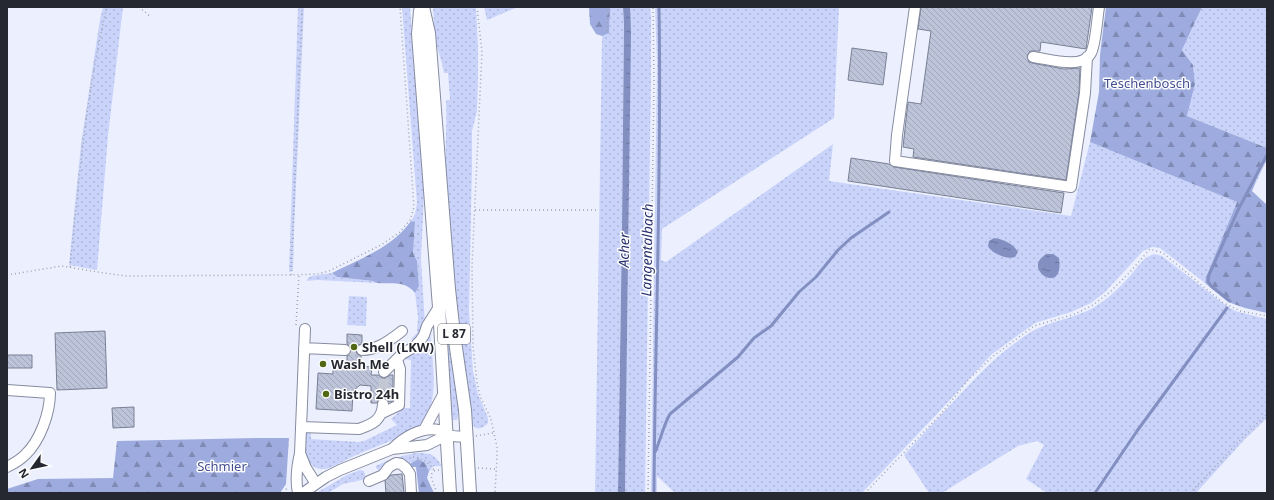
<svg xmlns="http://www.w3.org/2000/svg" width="1274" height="500" viewBox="0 0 1274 500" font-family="'Noto Sans',sans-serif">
<defs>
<pattern id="grass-dots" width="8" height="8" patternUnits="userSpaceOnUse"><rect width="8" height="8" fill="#cad4fb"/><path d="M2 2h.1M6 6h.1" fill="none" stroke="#adb6d8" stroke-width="1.8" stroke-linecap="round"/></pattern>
<pattern id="forest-firs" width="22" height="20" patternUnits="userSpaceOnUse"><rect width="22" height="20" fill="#9dabde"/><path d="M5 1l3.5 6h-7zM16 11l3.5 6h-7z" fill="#808bb5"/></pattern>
<pattern id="water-ripples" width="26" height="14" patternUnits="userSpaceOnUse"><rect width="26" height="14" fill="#828fc0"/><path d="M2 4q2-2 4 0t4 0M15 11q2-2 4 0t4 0" fill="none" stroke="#6a759d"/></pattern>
<pattern id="building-back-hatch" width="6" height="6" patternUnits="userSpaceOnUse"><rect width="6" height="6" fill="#bdc4da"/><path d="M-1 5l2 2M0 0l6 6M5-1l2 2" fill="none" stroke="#a2a8bc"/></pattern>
</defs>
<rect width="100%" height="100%" fill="#ecf0fe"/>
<!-- grass -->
<path fill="url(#grass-dots)" d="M103 7H123L108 136 97 270 69 265 81 144 100 19Z
M298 7H304L294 231 293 271 289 272Z
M402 7H410L424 193 421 259 425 325 417 340 411 339 417 333 418 317 415 293 419 286 417 261 413 253 415 222 411 221 415 214 417 203Z
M433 7H476L478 48V78L477 111 472 131V167L469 310 473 371 478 394 488 418V423C482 429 476 432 471 422 460 338 450 253 446 167 445 145 447 123 446 100H450L448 73H444L442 64 435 39Z
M484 7H518L487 20Z
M610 7H623L624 24 622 227 618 493H595L602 36 609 32Z
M630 7H650L651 15V77L645 493H625L628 265Z
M655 7H839L834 118 662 229 661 260 666 262 833 144 829 181 1071 216 1090 142 1237 202 1206 277 1205 283 1160 248 1152 247 1143 251 1105 292 1091 303 1071 312 1035 323 992 354 937 414 862 493H675L657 476V493H651L657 63Z
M1202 7H1267V148L1187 116 1195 84 1193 65 1182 50Z
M1267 152V160L1252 191Z
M1154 254 1162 256 1224 304 1235 311 1267 319V418L1245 439 1196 493H1047L1026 479 1044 445 1037 441 1018 446 942 493H929L904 455C921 436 938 418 956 399 979 374 1001 351 1031 332 1049 321 1073 319 1093 308 1107 300 1119 288 1130 276 1138 267 1142 258 1154 254Z
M332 273 337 277 373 281 377 283 317 280 307 281V279L311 276Z
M349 296 367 297 366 326 347 325Z
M430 331C432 357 439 396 426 418 424 422 420 426 415 428 394 442 366 449 344 461 337 464 329 470 321 469 304 467 303 444 304 431L311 432V439L358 442 364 441 397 425 391 419 403 408H410L411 360 404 359V357Z
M447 334 457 397 459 410 457 420H452Z
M415 453C430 453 434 453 442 466H434L429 471 425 463 418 459 410 464 404 460 381 472 376 468V466C389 459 402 456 415 453Z
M360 470 364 471 366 479 343 484 328 493H316L347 475Z"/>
<!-- forest -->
<path fill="url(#forest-firs)" d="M589 7H610L609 33 602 36 596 34 590 24Z
M1106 7H1202L1182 50 1193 65 1195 84 1187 116 1267 148V152L1252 191 1267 205V313L1245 308 1228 302 1205 283 1206 277 1237 202 1090 142 1099 92 1100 55Z
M411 221 415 222 413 253 417 261 419 286 415 293C405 280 392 284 377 283L373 281 337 277 332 273C360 259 393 247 411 221Z
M257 438H289L286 484 280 493H7V489L38 479 113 478 117 441Z
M418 459 425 463 429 471 427 478 434 493H419L416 467H411L410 464Z"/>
<!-- water -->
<path fill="url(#water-ripples)" d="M623 7H630L631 32 625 493H618L622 227 624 24Z
M994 238C1003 239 1014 244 1018 252L1015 257C1007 260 991 253 988 246L989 241Z
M1047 254H1053L1059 258C1065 298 1019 268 1047 254Z"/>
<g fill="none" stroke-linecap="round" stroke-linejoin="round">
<!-- stream -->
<path stroke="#828fc0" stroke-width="3" d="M1230 301 1211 286 1208 281 1209 275 1238 210 1267 155
M655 452C661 439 663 426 670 414L738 357 754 338 771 326 799 292 816 277 838 250 851 238 889 212
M654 493C655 331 662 169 659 7
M1095 493 1137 431 1227 308"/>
</g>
<!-- building -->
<path fill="url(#building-back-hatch)" stroke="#7a8094" d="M921 7H1092L1086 49 1041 42 1040 51H1030L1027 56 1029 62 1032 63 1064 69 1080 68 1079 92 1066 180 913 157 914 149 903 147 908 102 921 104 931 31 918 29Z
M852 48 887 53 883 85 848 80Z
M851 158 889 164 894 167 1064 193 1061 213 848 181Z
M105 331 107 388 57 390 55 333Z
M347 334 362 335V344L358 345 356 350 357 354 361 356V366L372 367 371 375H378L382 378H385L390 375H393V401L389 402 387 399 383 398 378 400 377 403H371V386L360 385 353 391 352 411 316 409 318 373 333 374V365L347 366V356L350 354 351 350V347L347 344Z
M7 355H32V368H7Z
M134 407V427L113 428 112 408Z
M402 474 404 493H386L385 481 391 475Z"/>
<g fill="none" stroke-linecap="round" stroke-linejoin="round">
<!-- minor-tunnel -->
<path stroke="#c4c8d5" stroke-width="10" stroke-dasharray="10 5" stroke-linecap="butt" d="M345 350H362
M383 404 384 372"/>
<!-- minor casing -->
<g stroke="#858ba0" stroke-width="12">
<path id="minor" d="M915 7 897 135 895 161 1071 187 1085 93 1087 57
M1033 57C1049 59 1082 70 1091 53 1096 43 1097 19 1099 7
M304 348 345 350
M362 350C378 350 390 340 402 331
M384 372 402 354 414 347 420 341 424 335 427 326 439 307
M7 390 50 393C50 413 40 441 25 455 20 460 13 464 7 467
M382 413 399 405 400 369 397 360
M301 427 359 429C373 424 382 420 383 404
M424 430 444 393
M392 449C404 437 422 426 439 430 442 431 445 434 448 435 453 437 460 436 466 437
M300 453 305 329
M369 481 383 475 389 467 396 463 401 464 406 468 410 474 411 493
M298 493C295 480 297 466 300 453L306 468 316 484
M303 493 326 477 340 470 392 449 427 445 447 435"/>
</g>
<!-- major casing -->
<g stroke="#858ba0" stroke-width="14">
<path id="major" d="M423 7 429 33 449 289 454 334 465 410 470 493
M420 11 418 34 439 307 450 493"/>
</g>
<!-- path -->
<path stroke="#9fa2ae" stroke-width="1.5" stroke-dasharray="1 3" stroke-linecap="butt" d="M139 7 151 17
M477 7 482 52 472 265 473 347 477 382 480 396 491 419 497 447V457L495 493
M607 31 608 7
M475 210H598
M70 267C79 180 86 92 107 7
M7 275 62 266 104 273 127 276 291 275 317 274 329 271 381 245 400 232 410 220 414 207 400 7
M291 275 302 7
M296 325 299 275
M476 436 493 433
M349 455 351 439
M413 457C423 459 428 462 434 470
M478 468 496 469
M284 493 287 488
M437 493 432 480 431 475 434 471 439 470
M648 493 654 82 653 7
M865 493 941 414 968 380 992 357 1034 326 1075 314 1093 305 1110 292 1129 273 1150 249 1163 253 1222 302 1240 311 1267 316
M1190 493 1242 438 1267 414"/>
<!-- minor -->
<use href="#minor" stroke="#fff" stroke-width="10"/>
<!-- major -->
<use href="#major" stroke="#fff" stroke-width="12"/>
</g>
<!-- markers -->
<g fill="#526713" stroke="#fefefe" stroke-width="1.5">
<circle cx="354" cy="347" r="4"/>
<circle cx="323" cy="364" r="4"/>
<circle cx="326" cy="394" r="4"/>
</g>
<g text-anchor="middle" stroke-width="3" stroke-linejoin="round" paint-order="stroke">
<!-- shield labels -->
<rect fill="#fefefe" stroke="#67686e" stroke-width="1" x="438" y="324" width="32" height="20" rx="3"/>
<g font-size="12" font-weight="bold" fill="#262831">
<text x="454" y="338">L 87</text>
</g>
<!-- park labels -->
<g font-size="13" fill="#434f90" stroke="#fefefe">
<text x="1147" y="88">Teschenbosch</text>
<text x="222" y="471">Schmier</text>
</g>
<!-- poi labels -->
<g font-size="13" font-weight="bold" fill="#262831" stroke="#fefefe" text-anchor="start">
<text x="362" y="352">Shell (LKW)</text>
<text x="331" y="369">Wash Me</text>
<text x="334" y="399">Bistro 24h</text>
</g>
<!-- water labels -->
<g font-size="14" font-style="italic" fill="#28316f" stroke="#fefefe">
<text transform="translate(624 250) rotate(-89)" y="5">Acher</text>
<text transform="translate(647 250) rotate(-89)" y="5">Langentalbach</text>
</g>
</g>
<!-- border -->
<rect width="1274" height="500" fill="none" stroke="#262831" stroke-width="16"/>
<!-- north arrow -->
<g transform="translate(32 468) rotate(237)" stroke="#fefefe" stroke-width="3" paint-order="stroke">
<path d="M0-3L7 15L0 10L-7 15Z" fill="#262831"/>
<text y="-6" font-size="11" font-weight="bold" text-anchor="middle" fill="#262831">N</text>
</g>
</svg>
